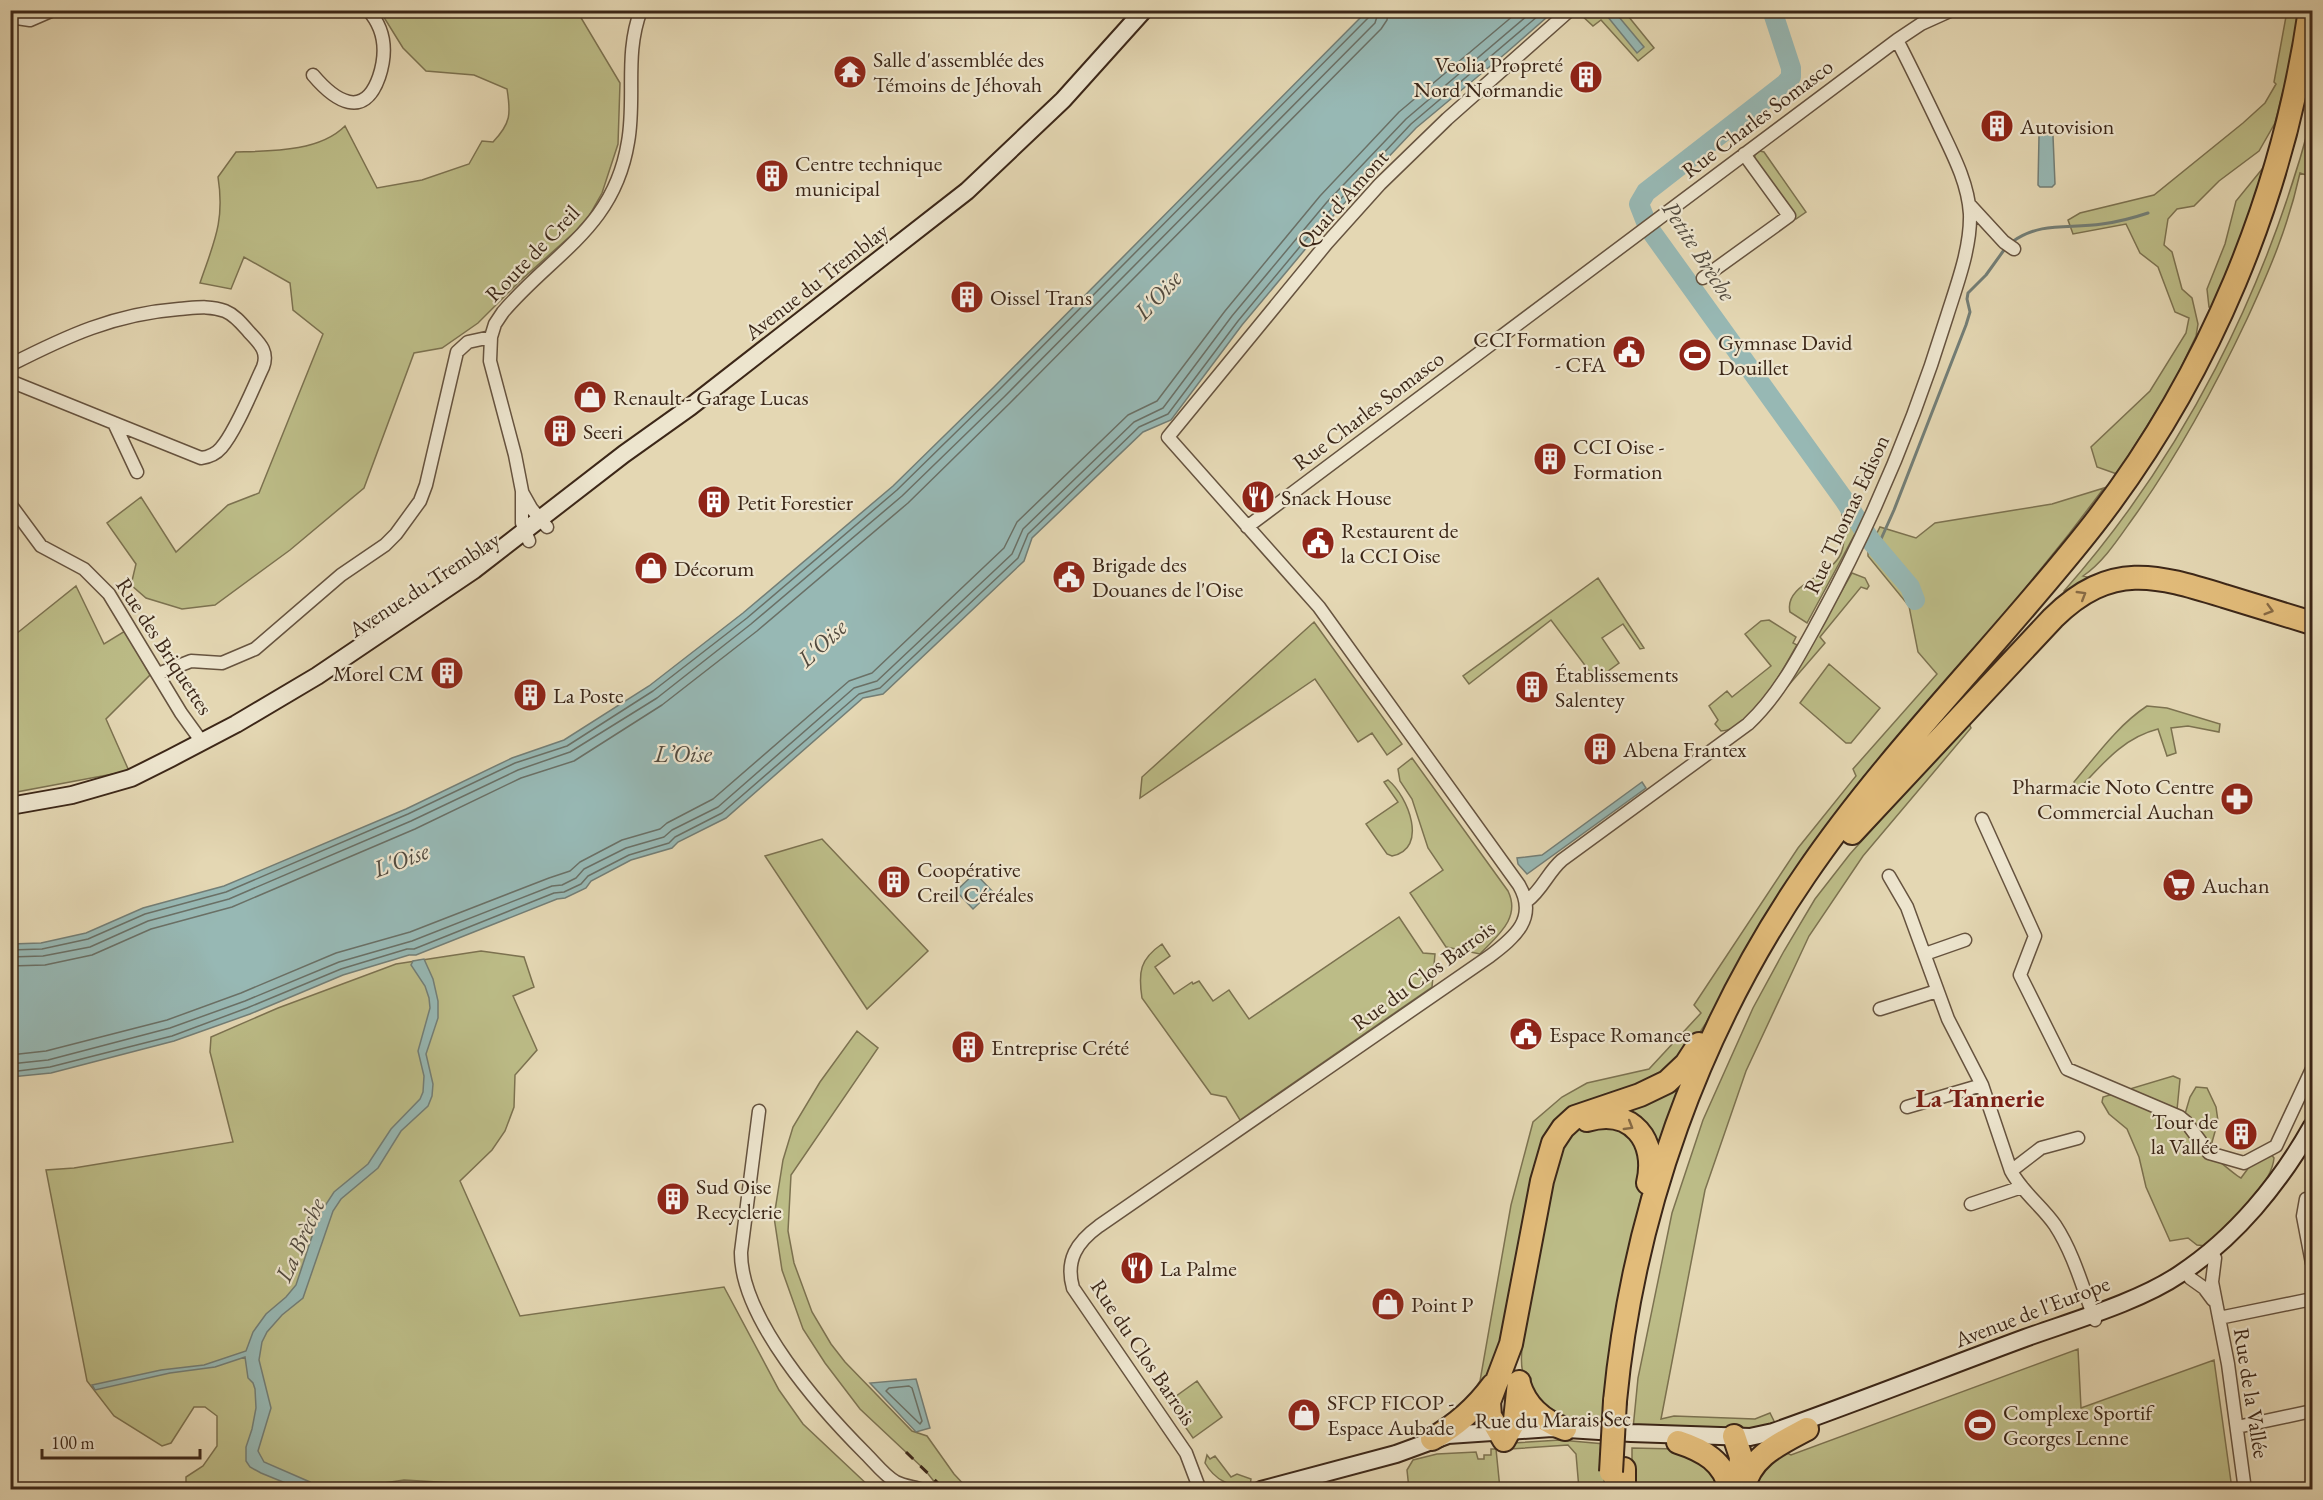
<svg xmlns="http://www.w3.org/2000/svg" width="2323" height="1500" viewBox="0 0 2323 1500" font-family="'EB Garamond',serif">
<rect width="100%" height="100%" fill="#e4d7b3"/>
<filter id="stains"><feTurbulence type="fractalNoise" baseFrequency=".00333" numOctaves="4"/><feColorMatrix values="0 0 0 0 .2 0 0 0 0 .09 0 0 0 0 .02 0 0 0 .5 -.17"/></filter>
<radialGradient id="worn" r=".72"><stop offset=".6" stop-color="#630" stop-opacity="0"/><stop offset="1" stop-color="#630" stop-opacity=".3"/></radialGradient>
<!-- green -->
<path fill="#bcbc87" stroke="#7c7250" stroke-width="1.5" d="M1582 10 1624 11 1654 48 1638 61 1601 20 1593 26 1579 13Z
M380 11H577L620 83 618 144 602 193 589 216 577 230 520 281 478 323 442 348 414 353 364 488 290 550 215 605 182 609 146 598 131 585 136 564 107 523 141 497 176 552 228 505 259 493 323 334 293 310 290 283 244 257 231 289 200 283C214 242 225 221 218 177L236 152C271 151 319 152 345 126L377 188 422 180 469 164 482 141 493 142C511 123 511 114 507 89L474 75 426 71 403 48Z
M2287 11H2300L2290 64 2275 123 2259 151 2219 181 2194 206 2177 209 2168 219 2164 245 2172 252 2182 289 2192 298 2198 324 2196 336 2172 386 2117 474 2097 467 2091 447 2150 391 2186 333 2189 318 2175 312 2158 267 2140 253 2126 224 2073 234 2068 220 2080 213 2154 195 2243 123 2265 103 2276 84 2274 82Z
M2312 116V177L2300 173C2288 227 2270 269 2247 319 2215 387 2179 453 2136 514 2120 536 2105 561 2083 576L2095 579 2068 598 2064 591C2184 455 2266 291 2312 116Z
M1760 151 1764 152 1806 212 1796 219 1754 159 1755 155Z
M2263 168 2264 179 2213 307H2209L2207 289 2225 244 2236 201Z
M2104 488 2069 534 1948 684 1807 853 1749 943 1706 1023 1687 1052 1671 1066 1647 1082 1575 1113 1555 1128 1544 1150C1533 1197 1524 1244 1515 1291 1510 1319 1508 1355 1492 1380 1475 1407 1448 1430 1417 1437L1414 1432H1408L1411 1428 1429 1430 1468 1405 1469 1398 1480 1381 1511 1205 1533 1122 1562 1097 1587 1083 1649 1069 1701 1013 1694 1005 1798 848 1856 776 1853 769 1937 674 1918 652 1909 606 1868 556V551L1880 527 1916 538 1935 523 2052 504Z
M1842 510 1857 530 1807 623 1790 612C1784 586 1825 577 1837 560 1849 545 1841 527 1842 510Z
M1852 573 1865 578 1869 586 1867 589 1861 587 1820 637 1825 643 1787 687Z
M1598 578 1644 648 1640 649 1623 624 1602 638 1619 663 1596 680 1551 620 1469 684 1463 676Z
M76 586 104 644 125 631 150 675 106 719 129 771 11 793V638Z
M1769 620 1796 637 1793 643 1797 645C1782 670 1753 730 1721 731L1715 724 1718 720 1709 706 1727 691 1732 697 1771 666 1745 634 1761 621Z
M1314 622 1402 744 1387 755 1372 733 1358 742 1315 679 1140 798 1142 777Z
M1829 664 1880 708 1851 743H1846L1800 703Z
M2147 706 2167 708 2220 724 2219 732 2188 726 2171 728 2176 753 2167 756 2158 729C2122 738 2101 766 2077 791L2074 782C2096 756 2118 725 2147 706Z
M1968 722 1971 728 1863 856 1809 936 1746 1071 1705 1190 1661 1419 1674 1416 1755 1419 1770 1413 1775 1423 1747 1432 1633 1429 1638 1378 1672 1213 1703 1120 1753 1008 1784 951 1815 899 1850 854Z
M1412 758 1508 891C1521 918 1498 935 1480 954L1446 947 1410 893 1443 870 1428 848 1412 799 1400 781 1398 769Z
M1388 780C1408 796 1429 849 1392 856L1387 854 1366 824 1398 802 1384 782Z
M822 839 928 951 867 1009 765 856Z
M1399 917 1423 953 1435 954 1432 987 1240 1120 1226 1097 1211 1094 1142 998C1138 972 1140 959 1162 944L1170 956 1155 967 1174 994 1192 982 1193 984 1199 981 1213 1001 1229 990 1249 1019Z
M481 951 524 957 534 987 513 996 537 1050 515 1075 514 1107 505 1131 492 1150 460 1181 520 1316 724 1287 779 1390 803 1424 872 1489 577 1490 404 1480 337 1490 190 1489 186 1484V1477L203 1466 217 1446V1416L205 1407H194L171 1443 162 1446 114 1416 87 1381 46 1170 74 1168 233 1142 210 1052 211 1037 278 1008 396 964Z
M857 1031 878 1048 791 1175 788 1231 794 1263 812 1312 831 1344 845 1362 912 1431 927 1436 954 1474 968 1489H940L925 1470 860 1409 825 1363 803 1329 782 1270 774 1217 783 1160 793 1127 820 1082Z
M1687 1071 1657 1158 1616 1107Z
M2173 1076 2180 1079 2177 1110 2185 1114 2190 1097 2196 1087 2207 1088 2216 1107 2218 1121 2209 1153C2216 1158 2236 1176 2241 1178L2255 1159 2271 1154 2274 1158C2272 1186 2226 1227 2206 1246L2197 1245 2188 1238 2170 1241 2146 1187 2139 1157 2127 1129 2109 1114 2102 1102 2103 1097Z
M1585 1124 1630 1129 1646 1175 1624 1273 1609 1429 1555 1420C1534 1394 1518 1385 1522 1349L1546 1207 1557 1157 1572 1132Z
M2078 1349 2081 1408 2214 1360 2232 1489 1748 1490 1778 1449 1791 1455Z
M1197 1381 1222 1417 1193 1438 1168 1402Z
M1560 1440 1605 1444 1604 1489H1579L1576 1454 1568 1445 1511 1449 1513 1443Z
M1632 1448 1676 1449 1691 1451 1726 1490H1632Z
M1491 1449H1496L1500 1489H1409L1407 1470 1413 1460 1437 1454 1476 1452 1478 1459H1484V1455H1491Z
M1207 1455 1210 1459 1215 1456 1231 1477 1237 1474 1251 1479 1250 1485C1231 1489 1214 1479 1205 1463Z"/>
<!-- water -->
<path fill="#97b8b4" stroke="#737e76" stroke-width="1.5" d="M1368 10 1554 11 1506 53 1416 128 1338 210 1242 325 1171 420 1143 432 1032 538 1024 561 883 694 863 698 726 818 678 842 672 848 631 860 591 881 586 888 565 898 557 899 416 955H409L343 975 250 1014 174 1041 51 1073 11 1077V944L41 943 86 933 143 908 224 886 406 809 512 758 564 740 649 686 743 613 893 486 994 387Z
M1603 11H1614L1644 47 1637 53Z
M2046 133H2051L2053 136 2055 184 2052 187H2040L2038 185 2039 136Z
M1642 782 1646 788 1527 874 1518 864 1517 858 1542 855Z
M975 873 992 891 973 909 956 891Z
M424 959 433 979 438 1001V1018L426 1054 433 1084 432 1096 428 1106 401 1131 378 1168 341 1199 333 1211 303 1298 282 1315 267 1332 262 1342 259 1360 271 1408 258 1451 264 1462 310 1482 317 1489H300L261 1473 250 1467 246 1461V1447L252 1429 256 1408 255 1389 253 1383 248 1378 245 1357 215 1367 170 1373 95 1390 92 1385 161 1370 204 1365 246 1351 253 1332 266 1314 286 1297 296 1285 319 1215 334 1192 368 1164 391 1129 420 1099 423 1092 424 1076 418 1051 430 1008 429 998 425 986 411 965 413 961Z
M916 1379 930 1428 916 1432 870 1383Z"/>
<g fill="none" stroke-linecap="round" stroke-linejoin="round">
<!-- shore -->
<path stroke="#6a7066" stroke-width="1.5" d="M10 950 42 949 88 939 145 914 226 892 408 814 515 763 567 746 653 691 747 618 897 490 998 391 1369 17 1371 10
M10 957 43 956 90 947 148 921 229 899 411 821 518 770 570 752 657 698 751 624 902 496 1004 397 1375 23 1379 10
M10 966 45 965 92 955 151 929 232 907 415 829 521 778 574 761 662 705 757 631 908 503 1010 403 1381 29 1387 20 1388 10
M10 1055 46 1051 167 1020 241 993 336 953 410 932 549 878 570 871 580 862 622 840 660 829 667 823 713 799 849 681 872 673 1004 548 1017 522 1128 415 1157 401 1225 311 1320 196 1399 112 1520 10
M10 1064 48 1060 170 1028 245 1001 339 962 412 941 552 886 562 885 576 878 584 869 626 848 664 837 672 830 718 807 854 688 877 681 1012 554 1023 529 1134 422 1163 408 1232 316 1327 202 1406 119 1534 10
M10 1072 50 1067 172 1036 247 1008 341 969 407 949H414L554 893 564 892 581 884 588 876 629 855 669 843 675 837 722 813 859 694 880 688 1018 558 1028 534 1139 427 1168 414 1238 321 1333 207 1411 124 1545 10
M909 1386 912 1388 922 1421 920 1424 886 1391 889 1388Z"/>
<!-- stream -->
<path stroke="#737e76" stroke-width="3" d="M2012 242C2041 221 2069 229 2102 224 2118 222 2133 218 2148 213
M1877 548 1894 510 1966 325 1970 312 1967 299 1968 293 1986 275 2004 250"/>
<!-- river -->
<path stroke="#97b8b4" stroke-width="20" d="M1772 10 1791 68V77L1785 84 1646 192 1639 204 1648 227 1845 501 1871 541 1910 587 1915 600"/>
<!-- street casing -->
<g stroke="#66533f" stroke-width="15">
<path id="street" d="M10 17 30 20 53 10
M313 75C335 101 364 120 379 77 387 53 386 30 368 10
M1969 204 2004 242 2014 249
M1703 278 1789 216 1744 154
M10 365C67 336 114 314 179 309 194 308 210 305 225 311 235 315 242 324 249 332 259 343 269 351 263 367 253 388 236 431 221 448 216 454 209 457 201 458L114 423 137 472
M10 381 114 423
M522 492 531 508 547 527
M10 504 41 546 84 569 109 594 181 713 202 742
M1247 527 1897 40 1921 24 1952 10
M529 541 522 523V491L515 455 490 361 491 337 495 324 503 312C553 253 614 228 628 142 636 98 624 54 641 10
M158 674 191 661 222 663 255 649 341 575 385 545 396 534 420 501 426 485 457 352 468 342 491 337
M1982 819 2035 936 2020 975 2067 1069 2180 1117 2186 1122 2209 1153 2244 1163 2276 1146 2312 1069
M1889 876 1907 907 1948 1019 1982 1085 2011 1171C2022 1192 2042 1206 2055 1225 2074 1254 2083 1289 2095 1320
M1527 901C1542 890 1548 872 1562 860L1748 724C1780 694 1800 654 1821 616 1873 520 1915 420 1947 316 1957 284 1971 248 1970 214 1968 181 1951 151 1937 121 1924 94 1911 67 1897 40
M1925 954 1965 940
M1880 1009 1937 991
M1907 1107 1982 1085
M759 1111 741 1252C740 1318 821 1409 866 1454 875 1463 885 1476 896 1482 904 1486 914 1487 923 1490
M2011 1171 2041 1148 2078 1138
M2306 1199 2303 1216 2312 1263
M1971 1204 2022 1187
M2215 1258 2212 1282 2228 1364 2245 1490
M2190 1278 2204 1288 2213 1300
M2219 1318 2312 1299
M2237 1427 2312 1411
M1200 1490 1186 1453 1073 1288C1065 1260 1077 1242 1099 1226L1490 956C1515 937 1538 918 1519 885L1319 607 1168 437 1327 243 1380 184 1447 119 1570 10"/>
</g>
<!-- secondary casing -->
<g stroke="#3c2718" stroke-width="20">
<path id="secondary" d="M10 806 72 795 131 778 171 758 236 724 317 676 474 570 624 454 690 407 967 191 1063 100 1144 10
M1261 1490 1396 1454 1448 1435 1552 1428 1631 1433 1750 1437 1773 1432C1858 1402 1941 1369 2025 1338 2072 1321 2139 1302 2180 1274 2235 1238 2280 1183 2312 1126"/>
</g>
<!-- highway casing -->
<g stroke="#3c2718" stroke-width="26">
<path id="highway" d="M1852 833 2053 618C2111 561 2156 575 2224 596 2253 605 2283 614 2312 623
M1587 1120C1632 1107 1658 1141 1648 1183
M1519 1382 1515 1420 1504 1440 1490 1416 1489 1402 1511 1344 1542 1181 1553 1143 1563 1128 1575 1117 1640 1095 1667 1082 1686 1064 1699 1044
M1519 1384C1526 1407 1543 1421 1565 1429
M1615 1401C1633 1213 1698 1031 1805 875 1890 750 2000 644 2093 525 2209 376 2283 197 2310 10
M1734 1436 1741 1457 1739 1484
M1432 1439C1457 1425 1476 1408 1493 1385
M1678 1442C1703 1450 1725 1462 1730 1490
M1624 1490V1469
M1743 1490C1750 1456 1779 1444 1807 1429"/>
</g>
<!-- street -->
<use href="#street" stroke="#ede5ce" stroke-width="12"/>
<!-- secondary -->
<use href="#secondary" stroke="#ede5ce" stroke-width="16"/>
<!-- highway -->
<use href="#highway" stroke="#e2bc7a" stroke-width="22"/>
<!-- rail -->
<path stroke="#3c2718" stroke-width="3" stroke-dasharray="10 10" stroke-linecap="butt" d="M906 1452 945 1490"/>
<!-- highway-bridge casing -->
<g stroke="#3c2718" stroke-width="26" stroke-linecap="butt">
<path id="highway-bridge" d="M1611 1472 1615 1401"/>
</g>
<!-- highway-bridge -->
<use href="#highway-bridge" stroke="#e2bc7a" stroke-width="22"/>
</g>
<!-- one-way arrows -->
<defs><path id="oneway-chevron" d="M-2-3.5L2.5 0L-2 3.5" fill="none" stroke-width="1.6" stroke-linecap="round" stroke-linejoin="round" transform="scale(1.5)"/></defs>
<g stroke="#876a44">
<use href="#oneway-chevron" transform="translate(2082 595) rotate(-31)"/>
<use href="#oneway-chevron" transform="translate(2269 610) rotate(16)"/>
<use href="#oneway-chevron" transform="translate(1629 1126) rotate(31)"/>
</g>
<!-- icons -->
<defs>
<g id="temple-disc" transform="scale(1.725)"><circle r="9.5" fill="#8f2418" stroke="#ede5ce"/><path d="M0-6L5-2H3V0L6.5 2.5H4V6H1.5V3h-3V6H-4V2.5H-6.5L-3 0V-2H-5Z" fill="#fff"/></g>
<g id="building-disc" transform="scale(1.725)"><circle r="9.5" fill="#8f2418" stroke="#ede5ce"/><path d="M-4-6H4V6H1V3H-1V6H-4ZM-2.5-4.3h1.7v1.8h-1.7ZM.8-4.3h1.7v1.8H.8ZM-2.5-1h1.7V.8h-1.7ZM.8-1h1.7V.8H.8Z" fill="#fff"/></g>
<g id="civic-disc" transform="scale(1.725)"><circle r="9.5" fill="#8f2418" stroke="#ede5ce"/><path d="M-.6-6.5H3V-4.5H.6V-3L4-1V1h2V6H-6V1h2V-1L-.6-3ZM-1.2 2.5V6h2.4V2.5Z" fill="#fff"/></g>
<g id="stadium-disc" transform="scale(1.725)"><circle r="9.5" fill="#8f2418" stroke="#ede5ce"/><path d="M0-5a6.5 5 0 1 0 0 10a6.5 5 0 1 0 0-10ZM-3.5-1.8h7v3.6h-7Z" fill="#fff"/></g>
<g id="shop-disc" transform="scale(1.725)"><circle r="9.5" fill="#8f2418" stroke="#ede5ce"/><path d="M-5-2.5h2.3a2.7 3.5 0 0 1 5.4 0H5L5.5 6h-11ZM-1.5-2.5h3a1.5 2.3 0 0 0-3 0Z" fill="#fff"/></g>
<g id="restaurant-disc" transform="scale(1.725)"><circle r="9.5" fill="#8f2418" stroke="#ede5ce"/><path d="M-5-6h1v4h1v-4h1v4h1v-4h1v5L-1.5 .5V6h-2V.5L-5-1ZM5-6V6H3V1.5H1.5Q1.5-4 5-6Z" fill="#fff"/></g>
<g id="pharmacy-disc" transform="scale(1.725)"><circle r="9.5" fill="#8f2418" stroke="#ede5ce"/><path d="M-2-6h4v4h4v4h-4v4h-4v-4h-4v-4h4Z" fill="#fff"/></g>
<g id="supermarket-disc" transform="scale(1.725)"><circle r="9.5" fill="#8f2418" stroke="#ede5ce"/><path d="M-6-5.5h2.5l.6 2H6L4.5 2H-2.5L-4.4-4H-6ZM-1.5 3.2a1.3 1.3 0 1 0 .1 0ZM3 3.2a1.3 1.3 0 1 0 .1 0Z" fill="#fff"/></g>
</defs>
<g fill-rule="evenodd">
<use href="#temple-disc" x="850" y="72"/>
<use href="#building-disc" x="1586" y="77"/>
<use href="#building-disc" x="1997" y="126"/>
<use href="#building-disc" x="772" y="176"/>
<use href="#building-disc" x="967" y="297"/>
<use href="#civic-disc" x="1629" y="352"/>
<use href="#stadium-disc" x="1695" y="355"/>
<use href="#shop-disc" x="590" y="397"/>
<use href="#building-disc" x="560" y="431"/>
<use href="#building-disc" x="1550" y="459"/>
<use href="#restaurant-disc" x="1258" y="497"/>
<use href="#building-disc" x="714" y="502"/>
<use href="#civic-disc" x="1318" y="543"/>
<use href="#shop-disc" x="651" y="568"/>
<use href="#civic-disc" x="1069" y="577"/>
<use href="#building-disc" x="447" y="673"/>
<use href="#building-disc" x="1532" y="687"/>
<use href="#building-disc" x="530" y="695"/>
<use href="#building-disc" x="1600" y="749"/>
<use href="#pharmacy-disc" x="2237" y="799"/>
<use href="#building-disc" x="894" y="882"/>
<use href="#supermarket-disc" x="2179" y="885"/>
<use href="#civic-disc" x="1526" y="1034"/>
<use href="#building-disc" x="968" y="1047"/>
<use href="#building-disc" x="2241" y="1134"/>
<use href="#building-disc" x="673" y="1199"/>
<use href="#restaurant-disc" x="1137" y="1268"/>
<use href="#shop-disc" x="1388" y="1304"/>
<use href="#shop-disc" x="1304" y="1415"/>
<use href="#stadium-disc" x="1980" y="1425"/>
</g>
<g text-anchor="middle" stroke-width="4.5" stroke-linejoin="round" paint-order="stroke">
<!-- poi labels -->
<g font-size="22" fill="#3c2718" stroke="#ede5ce" text-anchor="start">
<text x="873" y="67">Salle d'assemblée des<tspan x="873" dy="25">Témoins de Jéhovah</tspan></text>
<text x="1563" y="72" text-anchor="end">Veolia Propreté<tspan x="1563" dy="25">Nord Normandie</tspan></text>
<text x="2020" y="134">Autovision</text>
<text x="795" y="171">Centre technique<tspan x="795" dy="25">municipal</tspan></text>
<text x="990" y="305">Oissel Trans</text>
<text x="1606" y="347" text-anchor="end">CCI Formation<tspan x="1606" dy="25">- CFA</tspan></text>
<text x="1718" y="350">Gymnase David<tspan x="1718" dy="25">Douillet</tspan></text>
<text x="613" y="405">Renault - Garage Lucas</text>
<text x="583" y="439">Seeri</text>
<text x="1573" y="454">CCI Oise -<tspan x="1573" dy="25">Formation</tspan></text>
<text x="1281" y="505">Snack House</text>
<text x="737" y="510">Petit Forestier</text>
<text x="1341" y="538">Restaurent de<tspan x="1341" dy="25">la CCI Oise</tspan></text>
<text x="1092" y="572">Brigade des<tspan x="1092" dy="25">Douanes de l'Oise</tspan></text>
<text x="674" y="576">Décorum</text>
<text x="424" y="681" text-anchor="end">Morel CM</text>
<text x="1555" y="682">Établissements<tspan x="1555" dy="25">Salentey</tspan></text>
<text x="553" y="703">La Poste</text>
<text x="1623" y="757">Abena Frantex</text>
<text x="2214" y="794" text-anchor="end">Pharmacie Noto Centre<tspan x="2214" dy="25">Commercial Auchan</tspan></text>
<text x="917" y="877">Coopérative<tspan x="917" dy="25">Creil Céréales</tspan></text>
<text x="2202" y="893">Auchan</text>
<text x="1549" y="1042">Espace Romance</text>
<text x="991" y="1055">Entreprise Crété</text>
<text x="2218" y="1129" text-anchor="end">Tour de<tspan x="2218" dy="25">la Vallée</tspan></text>
<text x="696" y="1194">Sud Oise<tspan x="696" dy="25">Recyclerie</tspan></text>
<text x="1160" y="1276">La Palme</text>
<text x="1411" y="1312">Point P</text>
<text x="1327" y="1410">SFCP FICOP -<tspan x="1327" dy="25">Espace Aubade</tspan></text>
<text x="2003" y="1420">Complexe Sportif<tspan x="2003" dy="25">Georges Lenne</tspan></text>
</g>
<!-- street labels -->
<g font-size="22" fill="#3c2718" stroke="#ede5ce">
<text transform="translate(1757 118) rotate(-37)" y="8">Rue Charles Somasco</text>
<text transform="translate(1342 199) rotate(-48)" y="8">Quai d'Amont</text>
<text transform="translate(532 253) rotate(-46)" y="8">Route de Creil</text>
<text transform="translate(816 281) rotate(-38)" y="8">Avenue du Tremblay</text>
<text transform="translate(1368 410) rotate(-37)" y="8">Rue Charles Somasco</text>
<text transform="translate(1846 514) rotate(-65)" y="8">Rue Thomas Edison</text>
<text transform="translate(424 584) rotate(-33)" y="8">Avenue du Tremblay</text>
<text transform="translate(165 646) rotate(57)" y="8">Rue des Briquettes</text>
<text transform="translate(1423 975) rotate(-36)" y="8">Rue du Clos Barrois</text>
<text transform="translate(2032 1311) rotate(-21)" y="8">Avenue de l'Europe</text>
<text transform="translate(1144 1352) rotate(56)" y="8">Rue du Clos Barrois</text>
<text transform="translate(2252 1393) rotate(81)" y="8">Rue de la Vallée</text>
<text transform="translate(1553 1419) rotate(-1)" y="8">Rue du Marais Sec</text>
</g>
<!-- water labels -->
<g font-size="24" font-style="italic" fill="#534b3f" stroke="#ede5ce">
<text transform="translate(1699 251) rotate(57)" y="8">Petite Brèche</text>
<text transform="translate(1158 295) rotate(-47)" y="8">L'Oise</text>
<text transform="translate(822 643) rotate(-43)" y="8">L'Oise</text>
<text x="683" y="762">L’Oise</text>
<text transform="translate(401 860) rotate(-21)" y="8">L'Oise</text>
<text transform="translate(300 1240) rotate(-66)" y="8">La Brèche</text>
</g>
<!-- quarter labels -->
<g font-size="26" font-weight="bold" fill="#7a1f14" stroke="#ede5ce">
<text x="1980" y="1107">La Tannerie</text>
</g>
</g>
<!-- margin -->
<rect width="2323" height="1500" fill="none" stroke="#e4d7b3" stroke-width="36"/>
<rect x="12" y="12" width="2299" height="1476" fill="none" stroke="#3c2718" stroke-width="3"/>
<rect x="18" y="18" width="2287" height="1464" fill="none" stroke="#3c2718" stroke-width="1.5"/>
<!-- scale -->
<path d="M42 1449v9h158v-9" fill="none" stroke="#3c2718" stroke-width="3"/>
<text x="51" y="1449" font-size="18" fill="#3c2718" stroke="#ede5ce" stroke-width="4.5" paint-order="stroke">100 m</text>
<rect width="100%" height="100%" filter="url(#stains)"/>
<rect width="100%" height="100%" fill="url(#worn)"/>
</svg>
